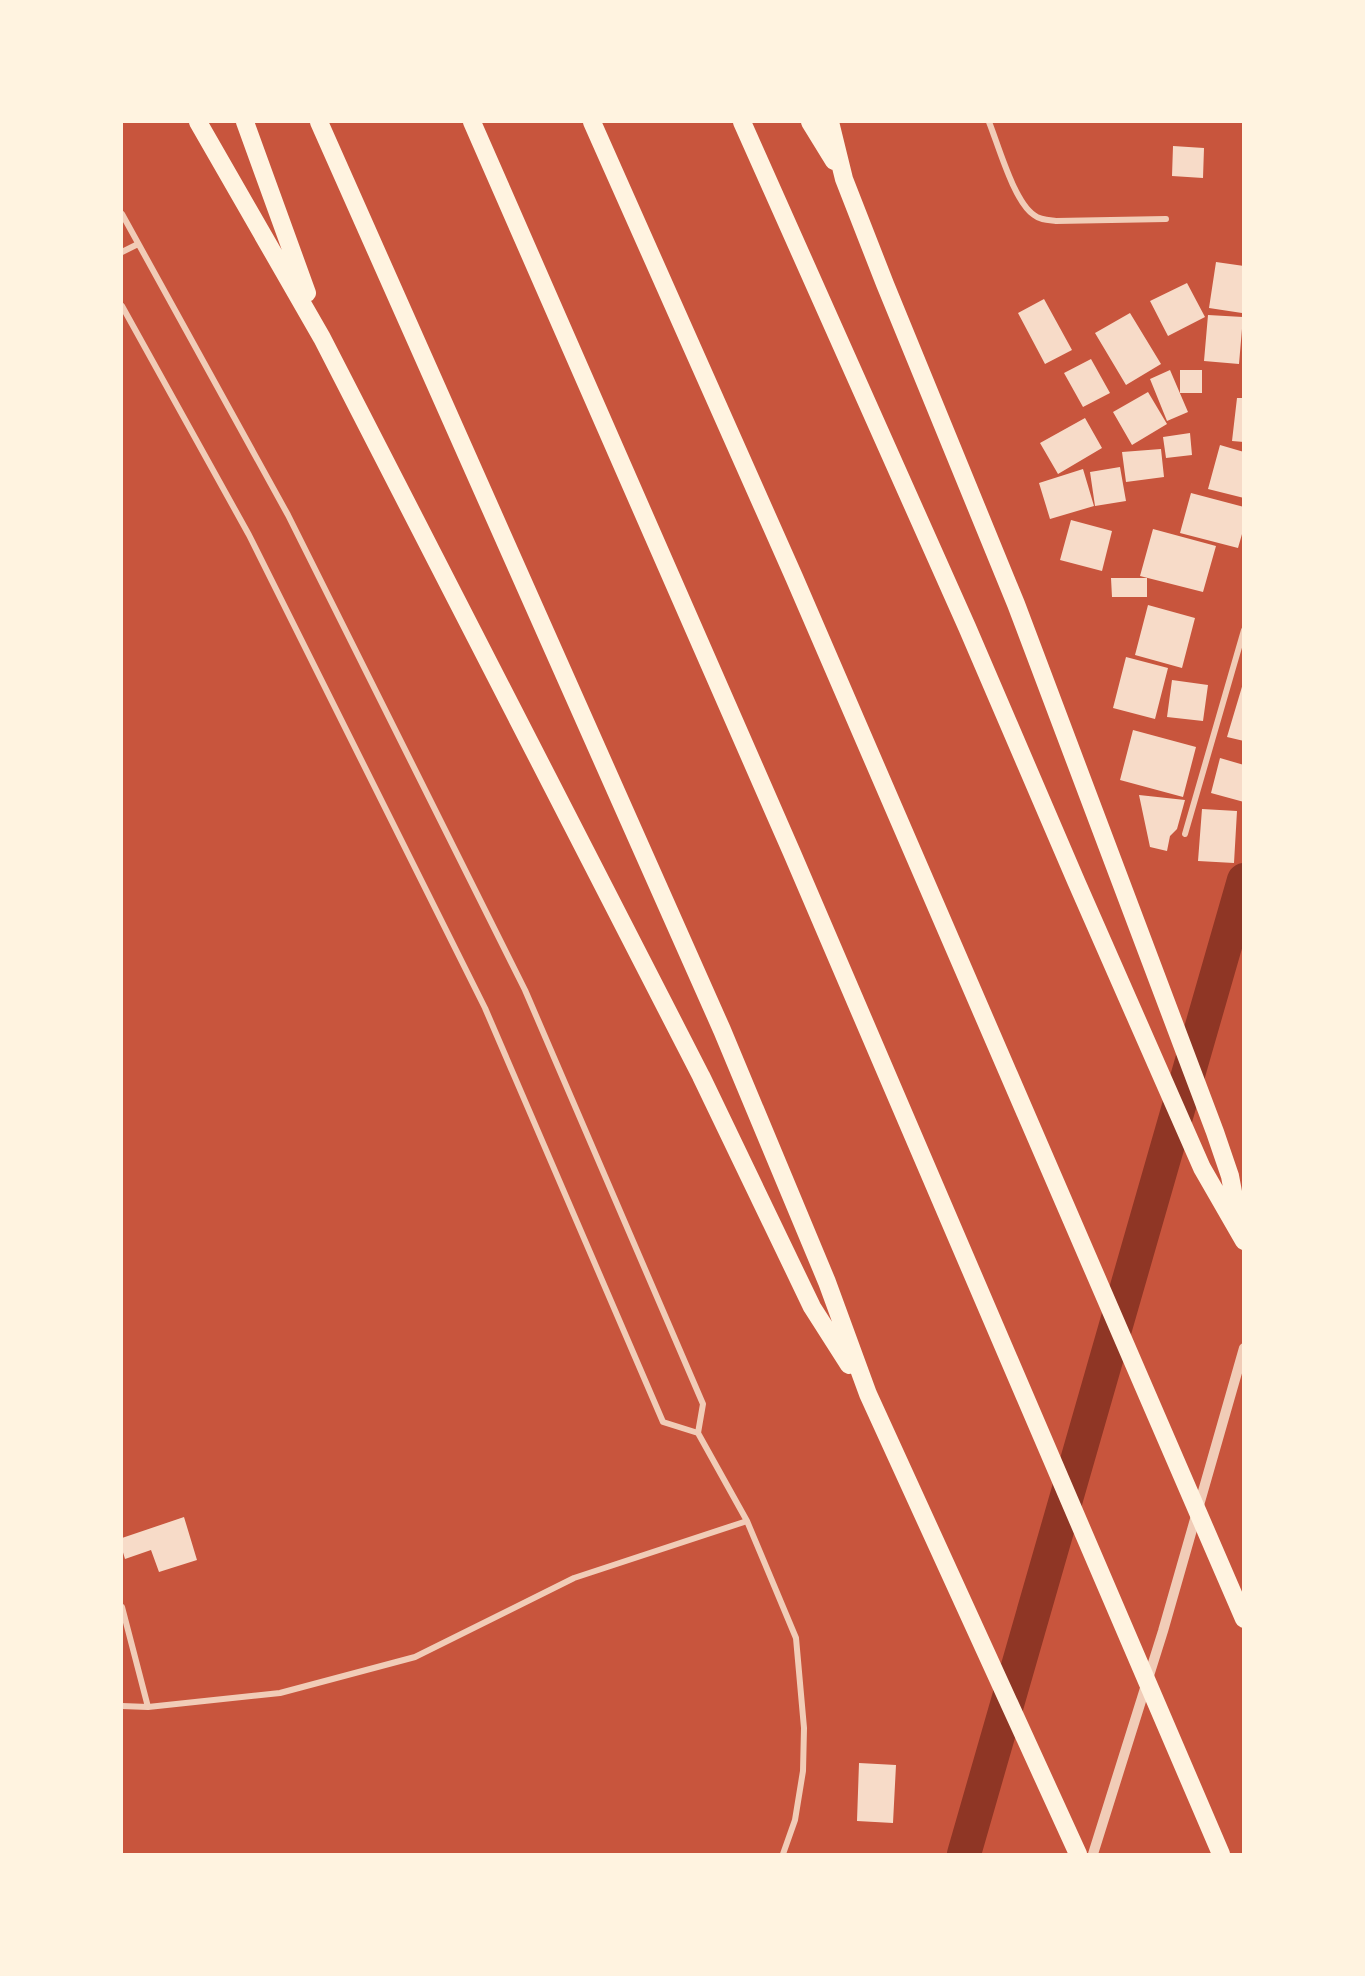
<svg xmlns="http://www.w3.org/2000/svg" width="1365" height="1976" viewBox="0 0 1365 1976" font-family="Jost,sans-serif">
<rect width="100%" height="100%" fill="#c8553d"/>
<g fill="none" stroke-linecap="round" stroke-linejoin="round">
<!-- canal -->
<path stroke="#8f3625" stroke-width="34" d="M964 1854 1244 880"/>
</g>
<!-- building -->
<path fill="#f7dbc8" d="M1173 146 1204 148 1203 178 1172 176Z
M1216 262 1244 266 1242 313 1209 308Z
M1187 283 1205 317 1168 336 1150 301Z
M1044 299 1072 350 1045 364 1018 313Z
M1130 313 1161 364 1126 385 1095 333Z
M1208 315 1243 317 1239 364 1204 361Z
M1091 359 1110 393 1083 407 1064 373Z
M1170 370 1188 412 1167 421 1150 379Z
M1180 370H1202V393H1180Z
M1148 392 1167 424 1132 445 1113 412Z
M1237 398H1244V442L1232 441Z
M1085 418 1102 448 1058 474 1040 443Z
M1190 433 1192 455 1166 458 1163 437Z
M1220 445 1244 452V498L1208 489Z
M1161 449 1164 477 1126 482 1122 452Z
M1120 467 1126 501 1095 506 1090 472Z
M1083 469 1094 506 1050 519 1039 483Z
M1191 493 1244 507V527L1238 548 1180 533Z
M1071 520 1112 531 1102 571 1060 560Z
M1153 529 1216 546 1203 592 1140 576Z
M1111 578H1147V597H1112Z
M1148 605 1195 618 1182 668 1135 655Z
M1126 657 1168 668 1155 719 1113 708Z
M1172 680 1208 685 1203 721 1167 717Z
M1244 680V741L1227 737Z
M1133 730 1196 747 1183 797 1120 780Z
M1220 758 1244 765V802L1211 793Z
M1139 795 1185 800 1177 829 1170 836 1167 851 1150 847Z
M1202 809 1237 811 1234 863 1198 861Z
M184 1517 197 1560 159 1572 151 1550 125 1559 122 1549V1538Z
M859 1763 896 1765 893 1823 857 1821Z"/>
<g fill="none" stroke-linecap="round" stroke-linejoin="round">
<!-- minor -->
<path stroke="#f1ccb7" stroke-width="6" d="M989 122C998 144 1014 202 1034 215 1040 220 1048 220 1056 221L1166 219
M122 214 288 515 525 990 703 1404 698 1433 747 1521 796 1638 804 1728 803 1771 795 1820 783 1854
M122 252 138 244
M122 306 249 535 485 1008 663 1422 698 1433
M1185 834 1244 630
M122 1607 148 1707
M122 1706 148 1707 280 1693 415 1657 574 1578 747 1521"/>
<!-- tertiary -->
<path stroke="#f1ccb7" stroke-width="10" d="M1093 1854 1163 1631 1244 1348"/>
<!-- motorway -->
<path stroke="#fff3e0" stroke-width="18" d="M198 122 322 338 701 1076 812 1307 849 1365
M245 122 307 293
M319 122 722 1030 827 1282 868 1394 1078 1854
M472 122 792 853 1221 1854
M592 122 794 577 1244 1619
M742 122 967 627 1076 881 1202 1168 1244 1241
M810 122 834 161
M830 122 844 179 885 284 1016 604 1215 1132 1230 1176 1239 1224"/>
</g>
<!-- border -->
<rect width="1365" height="1976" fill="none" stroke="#fff3e0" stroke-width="246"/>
</svg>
